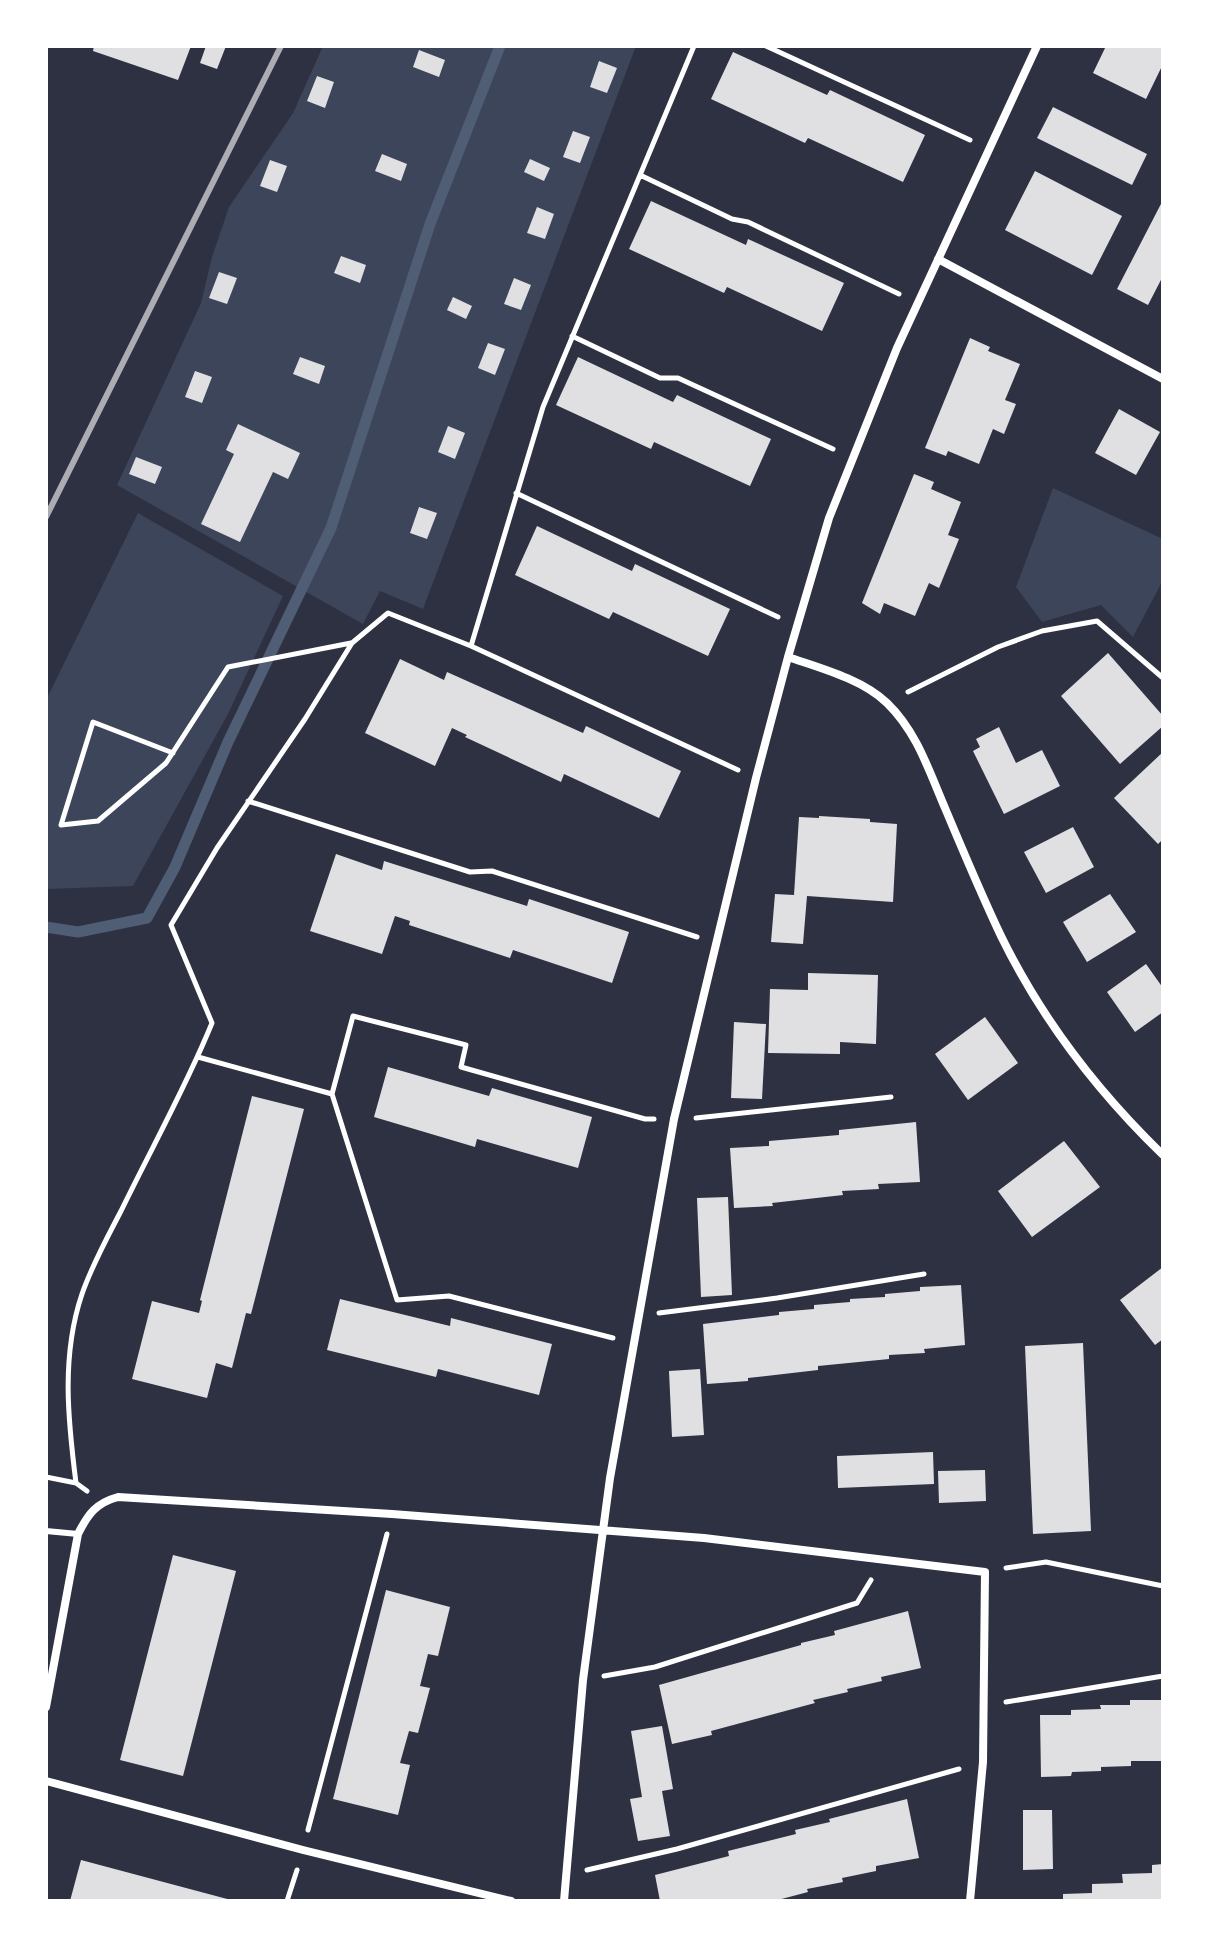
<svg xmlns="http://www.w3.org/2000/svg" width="1209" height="1947" viewBox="0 0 1209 1947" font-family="'Varela Round',sans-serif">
<rect width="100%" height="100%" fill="#2d3142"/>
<!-- green -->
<path fill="#3c4559" d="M323 46H636L423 609 380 591 363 624 117 485 201 303 212 257 229 207 293 113Z
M1053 488 1163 539V580L1133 637 1101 605 1042 622 1016 587Z
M138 513 283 596 228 714 133 886 46 889V700Z"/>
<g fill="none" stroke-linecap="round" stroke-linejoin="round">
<!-- stream -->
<path stroke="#4f5d75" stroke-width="11" d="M46 927 78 932 147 918 175 867 228 742 331 528 430 224 500 46"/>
</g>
<!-- building -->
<path fill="#e0e0e3" d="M94 46H191L178 80 93 51Z
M206 46H226L217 69 200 63Z
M1106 46H1163V64L1146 99 1093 73Z
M419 50 445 60 439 77 413 67Z
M733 52 827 95 830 90 925 135 903 182 808 138 805 143 711 99Z
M599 61 617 68 607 93 590 87Z
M317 76 334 82 325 108 307 101Z
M1053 107 1147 154 1132 185 1037 138Z
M573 131 590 137 580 163 563 157Z
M382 154 407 164 401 181 375 171Z
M530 159 550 168 544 181 524 172Z
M270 160 287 166 277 192 260 186Z
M1035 171 1122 216 1092 275 1005 230Z
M1163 200V276L1148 305 1117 289Z
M651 201 746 245 748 239 844 283 822 331 727 287 724 293 629 249Z
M537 207 554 214 545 239 527 233Z
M341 256 366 265 360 283 334 273Z
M219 272 237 278 227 304 209 298Z
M514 278 531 285 521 310 504 304Z
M453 297 472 306 466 319 447 310Z
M970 338 990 347 988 351 1020 364 1005 400 1016 404 1004 434 993 429 979 464 948 451 946 456 925 448Z
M488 343 505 349 495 375 478 368Z
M300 357 325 366 319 384 293 374Z
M578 357 673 402 677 395 771 439 750 486 654 442 651 449 556 405Z
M195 371 212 377 202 403 185 397Z
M1119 409 1160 432 1136 475 1095 453Z
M238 424 300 453 288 479 273 472 240 542 201 524 234 454 226 450Z
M448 426 465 433 455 459 438 452Z
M136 457 162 467 155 484 129 474Z
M914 474 934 482 931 489 961 502 948 535 959 539 939 588 929 583 915 616 884 603 880 614 862 603Z
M419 507 437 513 427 539 410 533Z
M537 526 632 571 635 564 730 609 708 656 613 612 609 619 515 575Z
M1108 653 1163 716V726L1120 764 1061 696Z
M400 659 444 680 447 672 583 733 586 726 681 771 659 818 564 774 561 782 465 737 467 735 452 728 435 766 365 733Z
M999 727 1016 763 1042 750 1060 786 1004 814 973 751 980 747 976 739Z
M1163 752V839L1158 844 1114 798Z
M819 816 870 819V822L897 824 893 902 807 896 803 944 771 942 775 894 794 895 799 817 819 818Z
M1073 827 1094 867 1046 893 1024 852Z
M336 854 382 870 384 861 527 906 529 899 629 932 612 983 513 950 510 958 409 925 410 921 395 916 382 954 310 931Z
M1110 894 1136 932 1087 962 1063 922Z
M1146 964 1163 988V1012L1135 1032 1107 992Z
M808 973 878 975 876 1044 840 1042V1054L768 1053 770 989 808 990Z
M985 1017 1018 1063 968 1100 935 1054Z
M734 1022 766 1024 762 1099 731 1098Z
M388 1067 489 1096 492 1088 592 1117 578 1168 477 1139 475 1147 374 1117Z
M252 1096 304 1109 251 1314 246 1313 232 1368 216 1363 207 1398 132 1379 152 1301 199 1313 202 1301 200 1300Z
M916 1122 920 1182 878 1184 879 1189 842 1191 843 1195 772 1203 773 1206 734 1208 730 1148 769 1146V1141L839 1135V1130Z
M1064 1141 1100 1187 1032 1237 998 1191Z
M728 1197 732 1295 701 1297 697 1198Z
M1163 1267V1339L1155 1345 1120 1300Z
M961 1285 965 1345 924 1349 925 1353 889 1355V1359L818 1366V1370L748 1378V1381L707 1384 703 1324 779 1315V1312L814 1309V1305L850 1302V1299L885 1297V1294L920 1291V1287Z
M340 1299 450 1326 451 1318 552 1344 539 1395 438 1369 436 1377 327 1350Z
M1083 1343 1091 1531 1033 1534 1025 1346Z
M700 1369 704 1435 672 1437 669 1371Z
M933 1452 934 1484 838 1488 837 1456Z
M985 1470 986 1501 939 1503 938 1471Z
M173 1555 236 1571 183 1776 120 1760Z
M386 1590 450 1607 438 1656 428 1654 420 1686 430 1688 418 1733 409 1731 400 1763 410 1765 398 1815 333 1799Z
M908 1611 921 1668 881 1677 882 1681 847 1689 848 1692 813 1700 815 1703 711 1731 712 1735 672 1744 659 1685 801 1645V1643L835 1635 834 1631Z
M1130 1700H1163L1161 1761H1131V1766L1101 1767V1771L1072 1772 1071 1776 1041 1777 1040 1715H1071V1710L1101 1709 1100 1705H1130Z
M662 1726 673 1789 662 1791 670 1836 638 1841 630 1799 642 1797 631 1731Z
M907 1799 919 1858 876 1866V1871L842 1878 843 1882 807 1889 808 1892 774 1901H660L655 1875 729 1856 728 1851 796 1834 795 1830 830 1822 829 1819Z
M1023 1810H1052L1053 1869 1023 1870Z
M81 1860 231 1900V1901H70Z
M1163 1864V1901H1063V1894L1092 1893V1884L1123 1883 1122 1874 1152 1873V1865Z"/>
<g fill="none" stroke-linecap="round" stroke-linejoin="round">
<!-- path -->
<path stroke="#fff" stroke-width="5" d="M766 46 970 140
M640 175 732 219 748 222 899 294
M572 336 660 378H678L833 449
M516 493 778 617
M471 646 543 407 694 46
M908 692 998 647 1042 631 1097 621 1163 678
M173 753 93 722 61 825 98 821 166 763 228 667 351 643
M248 801 470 872 492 871 697 937
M198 1057 332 1094 353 1016 466 1045 461 1067 645 1119H654
M332 1094 397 1300 449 1296 613 1338
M696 1118 891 1097
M659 1313 777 1298 924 1274
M46 1477 76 1483 87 1491
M76 1483C68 1420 61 1356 82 1294 92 1265 107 1238 121 1211 151 1149 186 1087 212 1023L171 925 217 848 305 719 352 643 388 613 471 646 738 770
M1006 1568 1046 1562 1163 1586
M604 1676 655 1667 857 1603 871 1580
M1006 1702 1163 1676
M308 1830 387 1534
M587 1870 677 1849 959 1769
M287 1901 297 1870"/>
<!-- service -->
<path stroke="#fff" stroke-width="6" d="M46 1531 78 1534"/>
<!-- minor -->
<path stroke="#fff" stroke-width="8" d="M938 259 1163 379
M788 657C820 668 862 679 887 703 917 732 929 771 945 808 963 851 981 894 1001 936 1041 1018 1098 1092 1163 1155
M46 1707 78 1534C88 1514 96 1503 118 1497L392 1514 704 1538 985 1572 983 1762 970 1901
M46 1781 303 1850 511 1901
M564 1901 583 1680 610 1478 674 1119 756 778 788 657 829 518 897 348 1037 46"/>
<!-- rail -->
<path stroke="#abadb3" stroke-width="6" d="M46 517 281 46"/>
</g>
<!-- border -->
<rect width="1209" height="1947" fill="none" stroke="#ffffff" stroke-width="96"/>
</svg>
